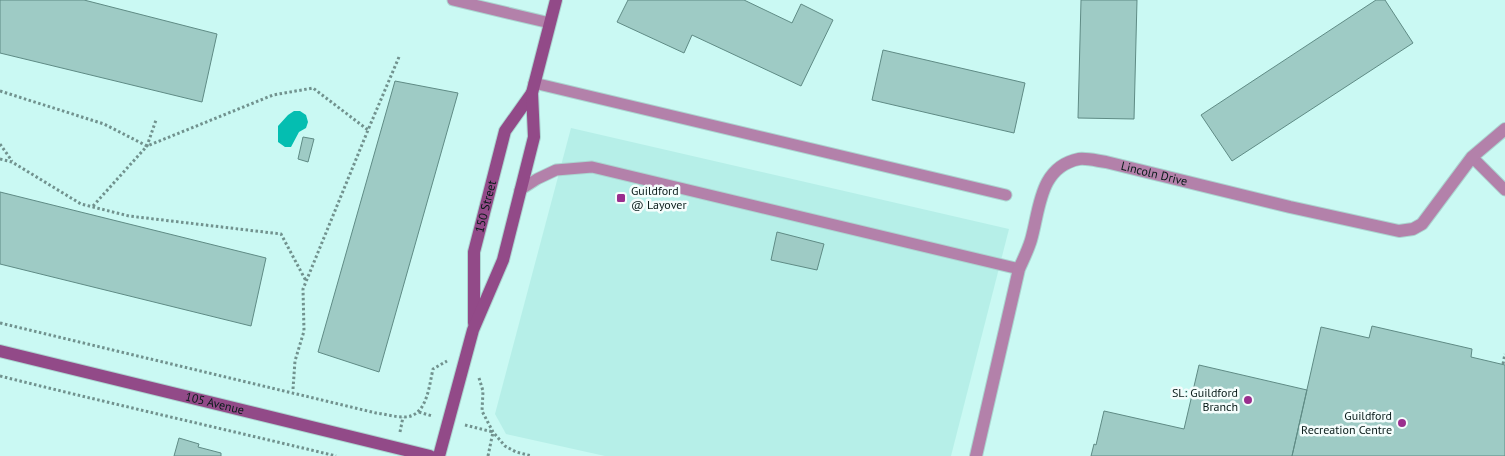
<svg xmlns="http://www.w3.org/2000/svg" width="1505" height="456" viewBox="0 0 1505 456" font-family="'PT Sans',sans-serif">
<rect width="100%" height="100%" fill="#caf9f3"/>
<!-- built -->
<path fill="#b6efe8" d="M571 128 1009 229 951 456H605L506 434 495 414Z"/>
<!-- water -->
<path fill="#04beb1" d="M294 111H300L306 115 308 122 306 128 299 132 291 147H285L278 142V126L288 115Z"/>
<!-- building -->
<path fill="#9ecbc5" stroke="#5f8b85" d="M0 0H84L217 34 202 102 0 53Z
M628 0H744L792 23 801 4 833 20 801 86 692 35 684 53 617 22Z
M1081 0H1137L1134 119 1078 118Z
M1376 0H1385L1413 43 1232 161 1201 115Z
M883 50 1025 83 1014 133 872 100Z
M395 81 458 93 379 372 318 352Z
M303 137 314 139 308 162 298 159Z
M0 192 266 258 251 326 0 264Z
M777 232 824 244 817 270 771 260Z
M1372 326 1472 349 1471 357 1505 365V456H1292L1321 327 1369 338Z
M1199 365 1307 390 1292 456H1091L1094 444 1096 445 1104 411 1184 429Z
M179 438 199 444 198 447 221 453V456H174Z"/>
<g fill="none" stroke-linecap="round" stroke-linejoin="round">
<!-- lane casing -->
<g stroke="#abd5d0" stroke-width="13">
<path id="lane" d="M453 0 550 23
M534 83 1006 195
M1472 157 1505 190
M520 190 537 179 556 170 592 167 1019 269"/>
</g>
<!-- street casing -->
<g stroke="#abd5d0" stroke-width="14">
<g id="street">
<path id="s1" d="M976 456 1019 269C1023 260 1028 250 1031 240 1040 209 1039 167 1079 159 1087 158 1098 161 1106 162L1290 207 1399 231 1413 229 1422 224 1472 157 1505 129"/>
</g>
</g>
<!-- secondary casing -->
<g stroke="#abd5d0" stroke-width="14">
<g id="secondary">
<path id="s2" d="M474 323V252L505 131 532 93"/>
<path id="s3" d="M0 351 430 456"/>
<path d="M439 456 473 330 503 260 534 137 532 93 556 0"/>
</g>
</g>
<!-- path -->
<path stroke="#71928e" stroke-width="3" stroke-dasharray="2.5 2.5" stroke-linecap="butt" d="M0 91 104 124 147 146 273 95 313 88 368 130 399 57
M0 144 12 161
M0 159 12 162 81 204 129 216 281 234 306 281
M93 206 147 146 156 120
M0 323 376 413C385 414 395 417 403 417 427 418 429 386 433 369L447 361
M1503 364 1505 354
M0 376C112 404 224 429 336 456
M479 378 483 391 482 411 493 432 505 446 516 452 532 456
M293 389 295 361 304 331 303 289 368 130
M419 412 432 416
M465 425 493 432
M400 432 403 417
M488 456 493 432"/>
<!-- lane -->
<use href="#lane" stroke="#b381aa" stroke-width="11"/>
<!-- street -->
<use href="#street" stroke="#b381aa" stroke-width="12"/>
<!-- secondary -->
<use href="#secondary" stroke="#924a88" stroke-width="12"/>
</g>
<!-- markers -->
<g fill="#9a2e8e" stroke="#f4fdfc" stroke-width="2">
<rect x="616" y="193" width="10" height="10" rx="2.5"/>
<circle cx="1248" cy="400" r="5"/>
<circle cx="1402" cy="423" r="5"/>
</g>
<g text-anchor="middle" stroke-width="5" stroke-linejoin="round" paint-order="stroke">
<!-- street labels -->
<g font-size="12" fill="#091b19" stroke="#f4fdfc">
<text dy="4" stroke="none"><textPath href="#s1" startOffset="401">Lincoln Drive</textPath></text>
<text dy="4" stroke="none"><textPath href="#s2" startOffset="118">150 Street</textPath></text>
<text dy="4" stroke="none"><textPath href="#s3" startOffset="221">105 Avenue</textPath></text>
</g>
<!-- poi labels -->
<g font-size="12" fill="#091b19" stroke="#f4fdfc" text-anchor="end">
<text x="631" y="195" text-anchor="start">Guildford<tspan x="631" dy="14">@ Layover</tspan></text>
<text x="1238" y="397">SL: Guildford<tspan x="1238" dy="14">Branch</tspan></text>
<text x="1392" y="420">Guildford<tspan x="1392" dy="14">Recreation Centre</tspan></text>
</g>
</g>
</svg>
